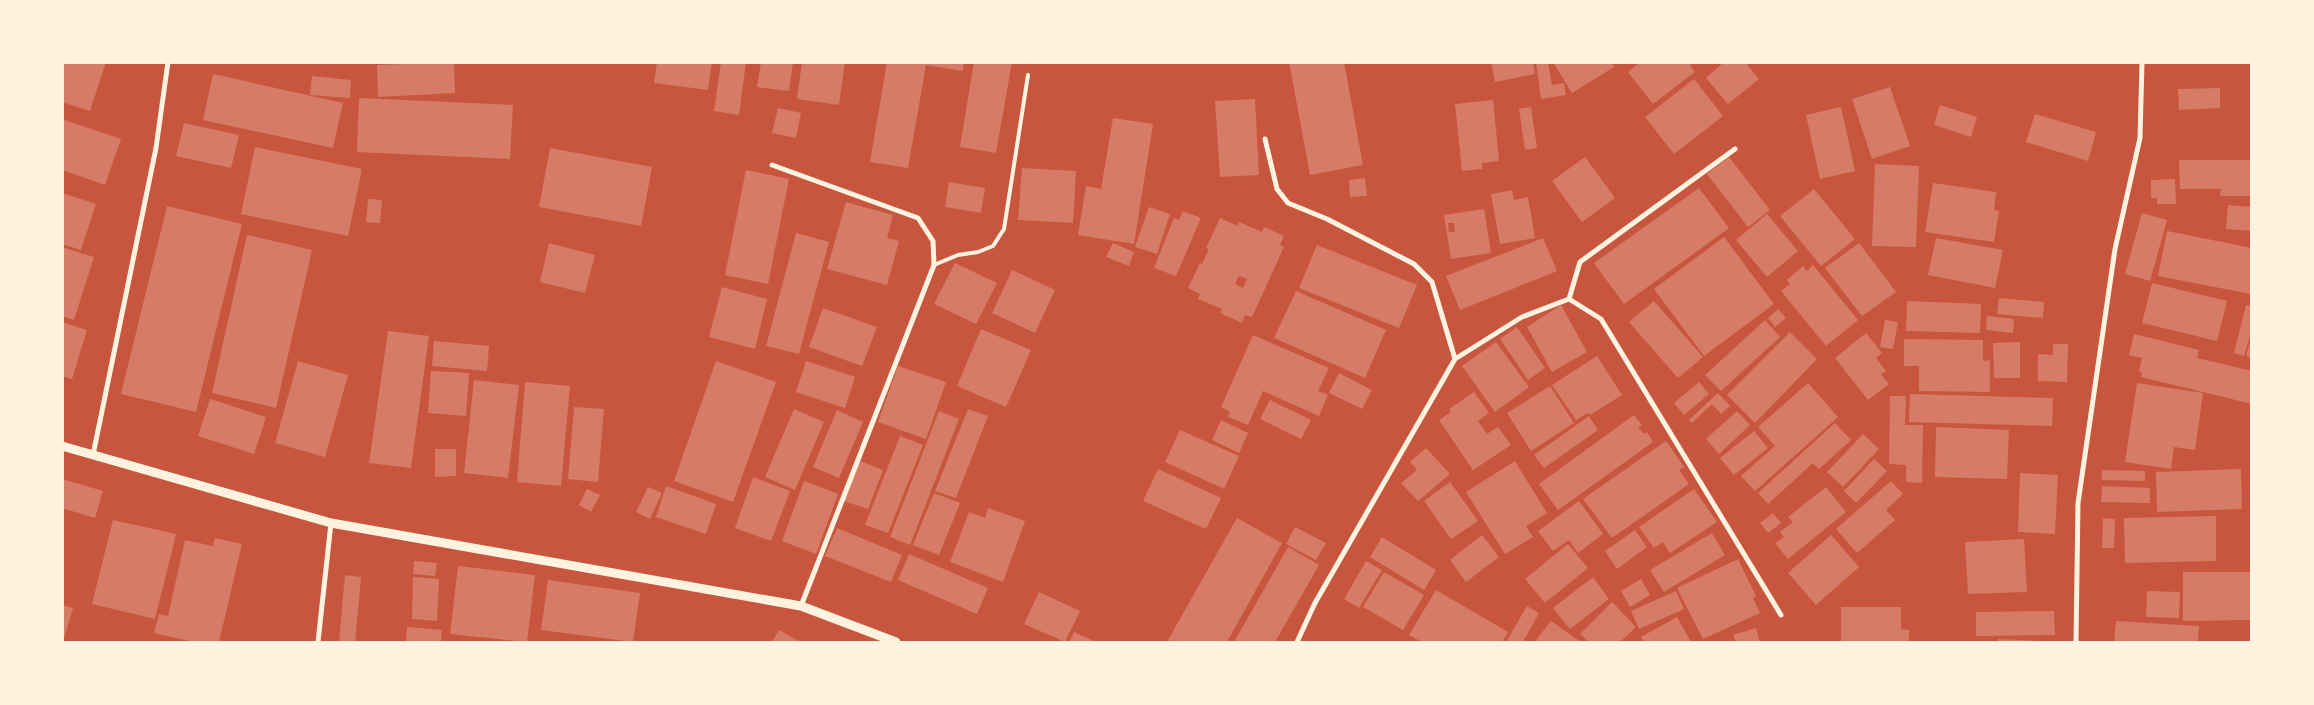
<svg xmlns="http://www.w3.org/2000/svg" width="2314" height="705" viewBox="0 0 2314 705" font-family="'Golos Text',sans-serif">
<rect width="100%" height="100%" fill="#c8553d"/>
<!-- building -->
<path fill="#d67c66" fill-rule="evenodd" d="M62 62H106L90 111 62 102Z
M454 62 455 93 378 97 377 65Z
M657 62H712L708 90 654 83Z
M721 62H746L739 115 714 111Z
M761 62H793L789 91 757 87Z
M802 62H845L839 105 797 99Z
M887 62H964L963 71 926 65 908 168 870 162Z
M974 62H1012L996 153 960 147Z
M1289 62H1344L1363 165 1310 175Z
M1491 62H1533L1535 74 1495 82Z
M1536 62H1548L1552 85 1564 83 1566 95 1541 99Z
M1553 62H1611L1614 67 1572 93Z
M1640 62H1693L1690 66 1695 72 1653 104 1628 72Z
M1724 62H1745L1759 79 1728 104 1706 78Z
M213 74 343 103 333 148 203 120Z
M312 76 351 80 350 98 310 95Z
M1694 79 1723 116 1674 154 1645 117Z
M1890 87 1910 146 1872 159 1852 99Z
M2220 88V108L2179 110 2178 89Z
M359 98 513 105 510 159 357 152Z
M1255 99 1259 175 1220 177 1215 101Z
M1493 100 1499 161 1482 163V169L1462 171 1455 104Z
M1940 105 1977 117 1971 137 1934 125Z
M1531 107 1537 148 1525 150 1519 109Z
M1841 107 1855 171 1820 179 1806 115Z
M778 108 801 113 796 138 772 133Z
M2035 114 2096 132 2088 161 2026 142Z
M1113 118 1153 124 1134 244 1078 235 1086 186 1101 189Z
M62 119 121 139 105 185 62 170Z
M184 123 239 135 231 168 176 156Z
M255 147 362 169 348 236 241 214Z
M550 148 652 167 641 226 539 207Z
M1585 157 1615 198 1582 222 1552 181Z
M1729 157 1770 210 1748 227 1707 174Z
M2179 160H2252V196H2220L2221 189H2180Z
M1875 164 1919 166 1916 247 1872 246Z
M1022 168 1076 171 1073 223 1018 220Z
M746 170 789 179 768 284 725 275Z
M1365 178 1367 196 1350 197 1349 180Z
M2175 179 2176 204H2157V198H2151V180Z
M949 182 985 188 981 213 945 207Z
M1933 183 1996 192 1994 210 1999 211 1994 242 1925 232Z
M1699 188 1729 228 1624 304 1594 263Z
M1814 189 1855 239 1821 266 1780 216Z
M1512 190 1514 200 1528 197 1535 238 1500 244 1491 194Z
M62 193 96 204 81 250 62 244Z
M368 199 382 200 380 223 366 222Z
M846 202 893 215 887 238 899 241 887 285 827 269Z
M2228 205 2252 207V231L2226 229Z
M167 206 242 224 196 412 121 394Z
M1149 207 1170 214 1157 254 1135 247Z
M1484 209 1491 253 1451 259 1444 215ZM1448 223H1454L1455 232H1449Z
M1183 211 1201 218 1176 276 1154 268 1174 218 1179 220Z
M2142 213 2167 220 2150 281 2125 274Z
M1767 214 1798 251 1767 277 1736 240Z
M1220 218 1238 226 1239 222 1262 232 1264 227 1284 236 1280 245 1284 247 1252 317 1245 315 1242 323 1220 313 1222 309 1198 299 1200 294 1188 288 1200 263 1202 264 1209 249 1206 248ZM1239 276 1247 279 1243 288 1235 284Z
M2167 231 2252 248 2251 294 2158 276Z
M796 233 829 242 799 354 766 346Z
M247 235 312 250 276 408 212 393Z
M1724 237 1774 304 1704 356 1654 289Z
M1543 238 1557 271 1460 310 1446 276Z
M1936 238 2003 250 1995 288 1928 275Z
M549 243 595 255 585 293 540 282Z
M1113 243 1134 252 1129 266 1106 257Z
M1859 243 1896 292 1862 316 1825 268Z
M1317 245 1417 285 1399 328 1299 288Z
M62 247 94 257 74 320 62 316Z
M955 263 997 283 976 324 934 304Z
M1813 265 1858 320 1826 346 1781 291 1790 284 1787 280 1803 266 1807 271Z
M1012 270 1055 290 1035 333 992 313Z
M2152 283 2227 301 2217 341 2142 323Z
M722 287 767 299 755 349 709 337Z
M1296 291 1386 330 1365 378 1274 338Z
M1999 298 2044 302 2043 318 1997 314Z
M1654 301 1703 357 1678 378 1629 322Z
M1907 301 1981 304 1980 333 1906 331Z
M1561 305 1587 352 1552 372 1527 327Z
M2246 305 2252 306V330L2244 356 2234 353Z
M823 308 877 327 862 366 809 347Z
M1778 309 1786 318 1775 327 1768 318Z
M1987 316 2014 319 2013 333 1986 330Z
M1765 320 1780 337 1721 391 1705 375Z
M1885 320 1898 322 1893 349 1880 347Z
M62 322 87 330 72 379 62 376Z
M1517 327 1545 368 1528 380 1500 339Z
M981 329 1031 350 1006 407 957 386Z
M388 331 429 336 411 468 369 463Z
M1790 332 1817 359 1755 423 1727 395Z
M1866 333 1882 353 1876 358 1886 371 1881 374 1889 384 1868 400 1835 358Z
M2134 334 2199 350 2197 358 2252 371V404L2141 377 2142 372 2139 371 2142 358 2129 355Z
M1253 335 1329 368 1318 391 1328 395 1319 416 1263 391 1248 425 1228 417 1230 412 1221 407Z
M1904 339 1983 340V361L1990 360V392L1919 391V366H1904Z
M2251 339H2252V358L2246 356Z
M434 341 489 346 487 371 432 366Z
M1496 342 1529 387 1495 412 1462 366Z
M2020 342V378H1994L1993 343Z
M2053 344H2068L2067 382 2038 381V354L2053 355Z
M1597 356 1622 395 1590 415 1588 413 1576 420 1552 385Z
M298 361 348 375 325 457 275 443Z
M716 361 776 382 733 502 674 481Z
M806 361 855 377 845 408 796 392Z
M898 366 946 382 926 439 878 422Z
M431 371 469 373 466 416 428 413Z
M1339 373 1372 390 1362 409 1329 393Z
M474 380 519 385 508 478 464 473Z
M525 382 570 386 561 486 517 482Z
M1699 382 1709 394 1684 415 1674 403Z
M1808 383 1838 417 1755 491 1741 476 1775 446 1758 427Z
M2137 383 2203 393 2195 450 2174 447 2171 469 2125 462Z
M1550 386 1574 423 1531 451 1507 413Z
M1474 392 1489 413 1478 421 1487 434 1498 427 1511 445 1473 470 1439 420 1451 412 1449 409Z
M1718 393 1730 406 1721 414 1712 404 1692 423 1689 420Z
M1910 394 2053 398 2052 426 1909 422Z
M1890 396H1906L1905 425H1923L1922 483 1906 482V465L1889 464Z
M210 399 266 417 254 454 198 436Z
M1270 400 1311 420 1301 439 1260 419Z
M574 407 604 409 598 482 568 479Z
M794 409 824 422 795 490 765 477Z
M968 409 988 416 956 498 935 491Z
M837 410 863 422 839 478 813 467Z
M939 411 959 419 910 545 890 537Z
M1737 411 1750 425 1719 454 1706 439Z
M1634 415 1642 425 1638 428 1644 434 1647 432 1653 442 1558 510 1539 484Z
M1589 416 1598 430 1544 468 1534 455Z
M1221 420 1248 433 1239 453 1212 440Z
M1835 423 1851 440 1819 469 1813 463 1768 504 1758 493Z
M1936 427 2009 430 2007 479 1935 477Z
M1180 430 1239 456 1224 489 1165 462Z
M1754 431 1768 448 1734 475 1720 458Z
M1863 434 1879 449 1843 487 1827 472Z
M900 436 923 445 888 533 865 525Z
M1666 441 1684 467 1679 470 1689 484 1612 538 1583 499Z
M1426 448 1450 474 1418 501 1401 483 1417 470 1410 462Z
M435 449H456V476L435 477Z
M1874 459 1887 471 1856 503 1844 491Z
M860 461 883 470 868 509 844 501Z
M1515 461 1547 513 1526 526 1533 537 1505 554 1466 492Z
M1158 469 1221 498 1206 529 1143 501Z
M2241 469 2242 509 2157 512 2156 472Z
M2102 470 2145 471V481L2102 480Z
M2020 473 2058 475 2055 534 2018 532Z
M753 477 790 491 771 541 735 528Z
M62 479 103 491 95 518 62 508Z
M804 481 838 494 816 554 782 541Z
M1891 481 1903 494 1886 510 1895 520 1857 553 1836 529Z
M1450 482 1478 521 1451 539 1424 501Z
M666 486 716 504 706 534 656 517Z
M2102 486 2150 488V503L2101 502Z
M648 487 662 493 650 519 636 512Z
M1826 487 1846 512 1788 559 1775 543 1784 537 1780 532 1793 522 1788 517Z
M587 489 600 495 591 512 579 505Z
M1694 489 1717 522 1670 553 1663 542 1654 548 1639 527Z
M934 493 960 503 939 555 913 545Z
M1579 501 1603 534 1578 553 1569 540 1553 551 1538 531Z
M988 508 1025 521 1003 582 950 562 969 512 985 518Z
M1773 513 1781 523 1768 533 1760 523Z
M2216 516V561L2125 563 2124 518Z
M1237 518 1282 543 1227 642H1172L1168 640Z
M2103 518 2115 519 2114 548H2102Z
M113 520 176 534 155 619 92 604Z
M1295 527 1326 543 1316 560 1286 544Z
M837 528 902 555 891 582 825 556Z
M1635 530 1647 547 1617 569 1605 551Z
M1712 533 1725 555 1664 592 1650 570Z
M1482 535 1499 557 1466 582 1450 560Z
M1831 535 1859 567 1816 605 1788 573Z
M1382 537 1436 570 1424 590 1370 557Z
M215 538 242 544 219 642H193L154 633 159 614 168 616 185 540 213 546Z
M2024 539 2027 592 1968 594 1965 542Z
M1568 544 1588 568 1545 603 1525 579Z
M1288 547 1319 565 1275 642H1234Z
M909 554 988 588 977 614 898 580Z
M1738 559 1756 596 1753 598 1760 613 1703 639 1677 588Z
M414 561 437 563 435 576 413 574Z
M1366 561 1382 570 1359 608 1344 599Z
M458 566 535 575 527 642 450 634Z
M1384 572 1424 595 1403 630 1363 607Z
M2183 572H2252V620L2183 621Z
M345 575 361 577 355 642H339Z
M413 577 439 579 437 621 412 619Z
M1593 577 1609 599 1570 629 1553 608Z
M1641 579 1650 595 1630 607 1621 591Z
M548 580 640 593 633 642 541 630Z
M1436 590 1508 632 1502 642H1422L1409 635Z
M1676 591 1684 609 1639 629 1631 611Z
M2147 591 2180 592 2179 618 2146 617Z
M1039 592 1080 611 1065 642 1024 624Z
M1612 602 1636 627 1620 642H1589L1580 634Z
M62 605 73 608 63 642H62Z
M1527 606 1539 613 1523 642H1506Z
M1841 607H1901V629L1909 630V642H1841Z
M2054 611 2055 635 1976 636V612Z
M1677 617 1691 642H1644L1641 637Z
M1551 621 1581 642H1539L1536 640Z
M2116 621 2199 626 2198 642H2114Z
M407 627 442 630 441 642H406Z
M1756 628 1760 642H1736L1733 635Z
M779 630 801 642H772Z
M1074 632 1096 642H1069Z
M1998 639 2041 641V642H1998Z"/>
<g fill="none" stroke-linecap="round" stroke-linejoin="round">
<!-- service -->
<path stroke="#fff3e0" stroke-width="4" d="M934 265 958 255 978 252 993 246 1004 229 1028 75"/>
<!-- minor -->
<path stroke="#fff3e0" stroke-width="5" d="M1265 139 1277 189 1288 203 1327 219 1414 264 1432 282 1455 359
M772 165 918 218 933 241 934 265 801 606
M1569 299 1580 262 1735 149
M93 455 156 148 168 62
M318 642 331 523
M1297 642 1315 603 1455 359 1522 317 1569 299 1601 319 1781 615
M2076 642 2078 503 2115 249 2140 138 2142 62"/>
<!-- tertiary -->
<path stroke="#fff3e0" stroke-width="9" d="M62 446 331 523 801 606 896 642"/>
</g>
<!-- border -->
<rect width="2314" height="705" fill="none" stroke="#fff3e0" stroke-width="128"/>
</svg>
